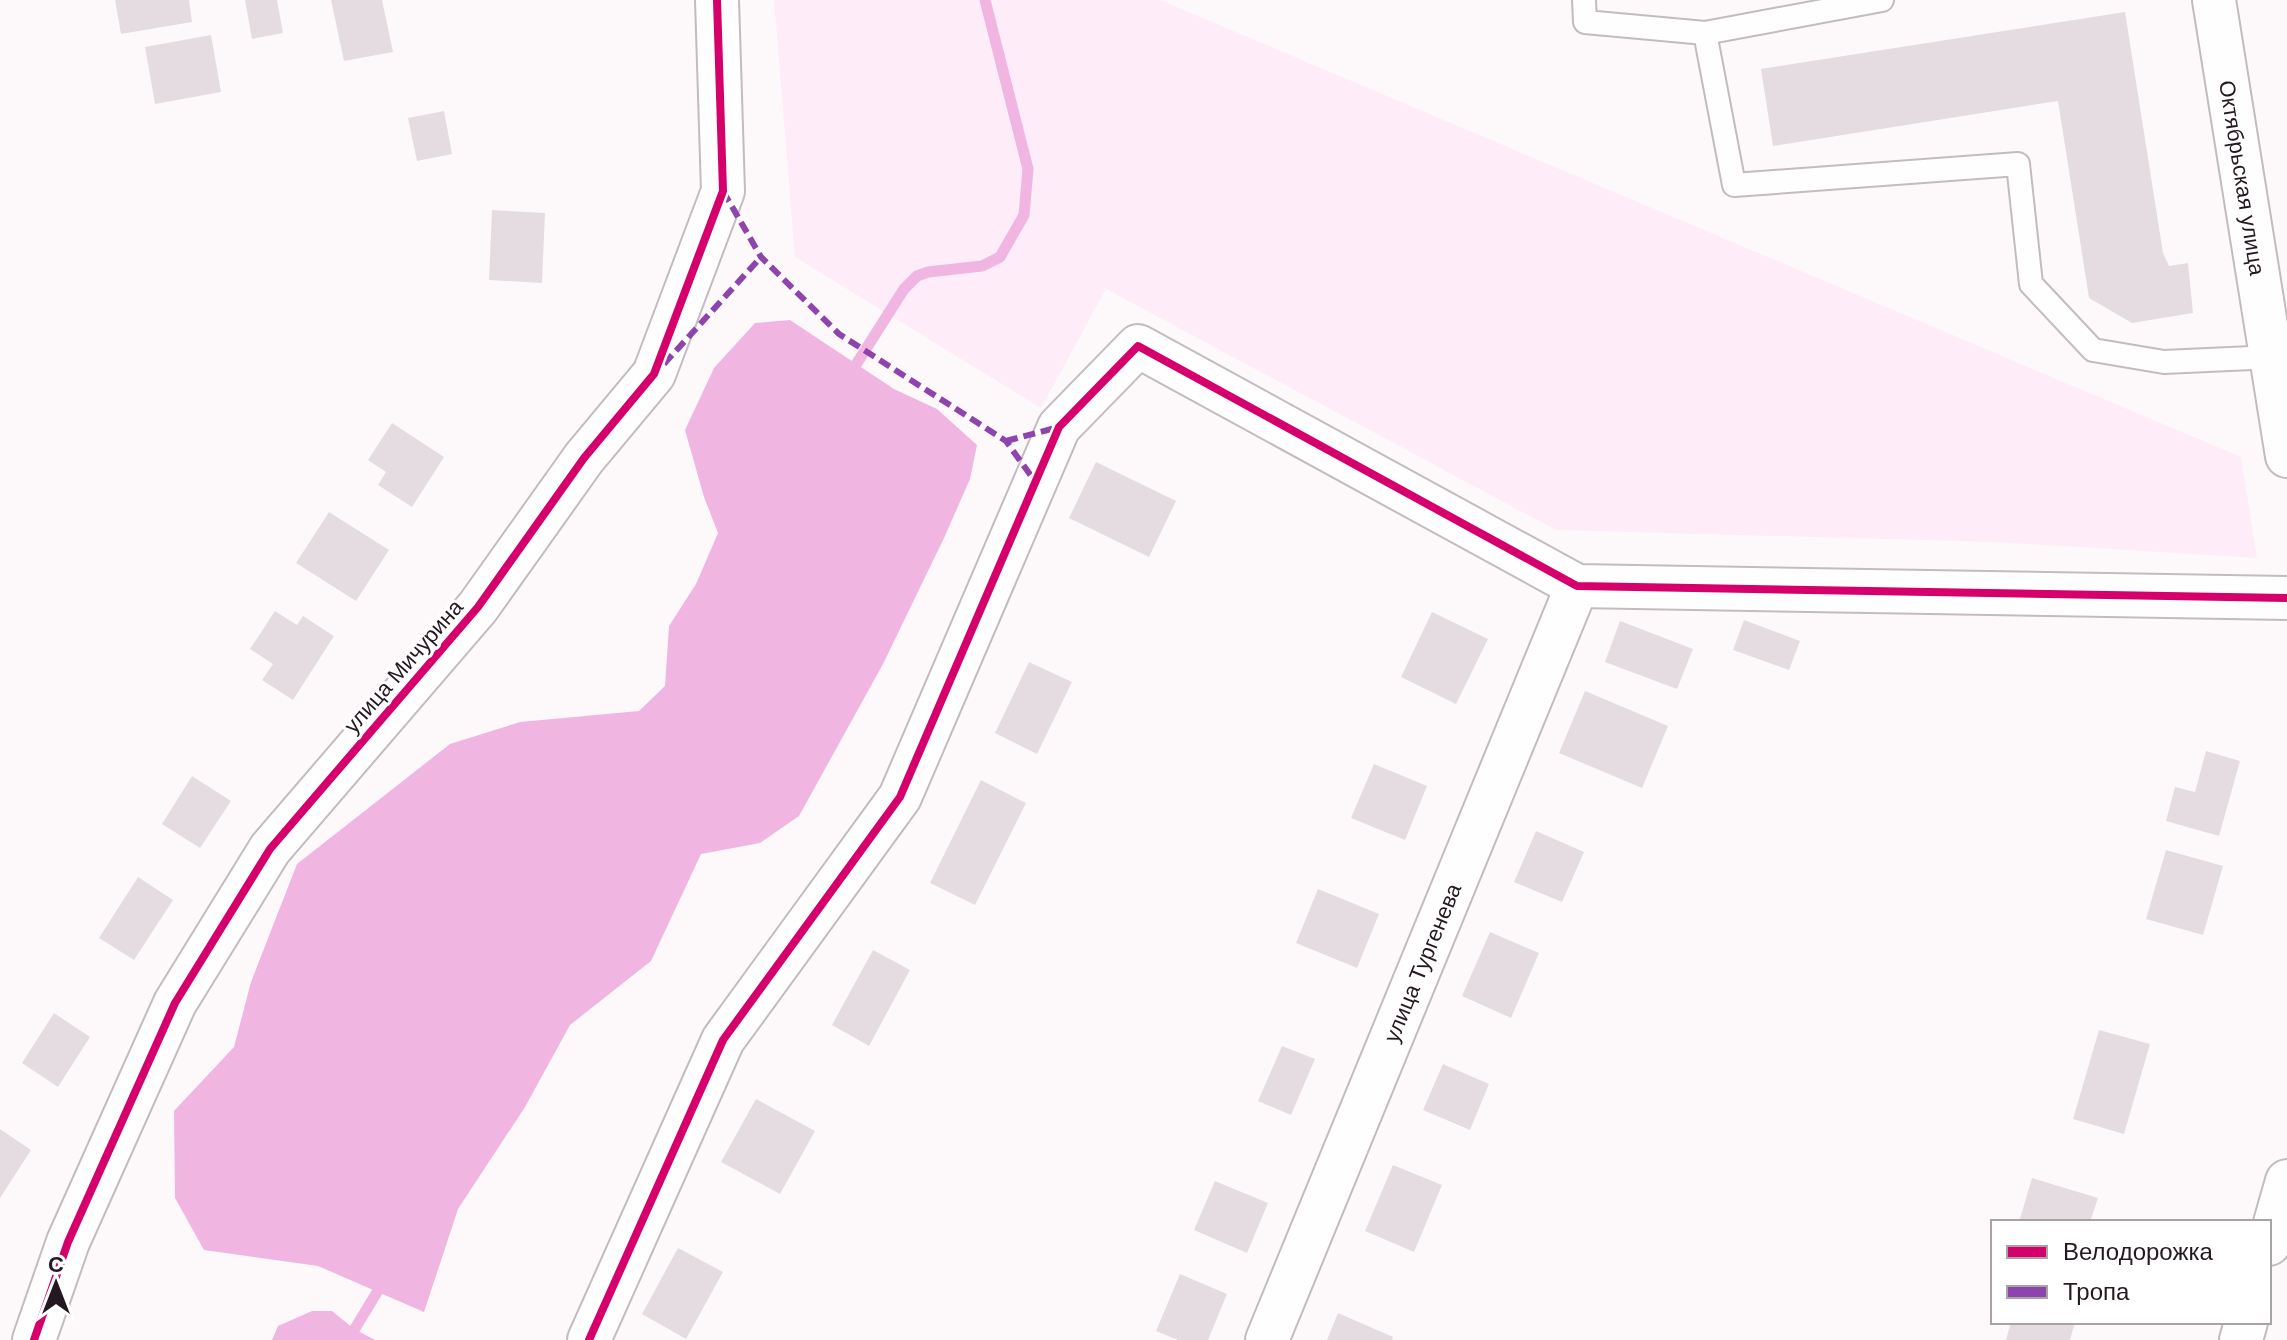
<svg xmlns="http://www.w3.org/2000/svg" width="2287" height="1340" viewBox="0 0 2287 1340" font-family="'DM Sans',sans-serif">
<rect width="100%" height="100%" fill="#fdf9fb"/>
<!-- green -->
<path fill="#feecf8" d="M774 0H1160L2241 457 2257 558 1994 542 1556 530 1106 289 1041 408 795 257Z"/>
<!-- water -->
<path fill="#f0b5e0" d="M790 320 894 389 937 409 977 445 970 479 944 538 883 664 799 816 760 843 701 854 651 961 570 1025 525 1107 458 1209 424 1312 318 1266 204 1250 175 1198 174 1111 234 1047 251 982 297 864 450 744 520 722 639 711 665 686 669 626 696 584 718 533 704 497 685 430 714 368 755 323Z
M312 1311H332L354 1329 375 1340H272L278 1326Z"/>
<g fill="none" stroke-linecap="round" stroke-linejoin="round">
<!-- stream -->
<path stroke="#f0b5e0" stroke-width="11" d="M850 374 904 289 917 276 928 272 982 266 1000 257 1024 215 1028 169 985 0
M348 1340 385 1279"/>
</g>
<!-- building -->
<path fill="#e4dce1" d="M115 0H189L192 22 121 34Z
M245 0H277L283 33 252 39Z
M331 0H382L393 52 344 61Z
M2125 12 2163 253 2169 266 2188 263 2193 313 2132 323 2089 298 2058 101 1773 146 1761 69Z
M211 35 221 92 155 104 145 47Z
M444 111 452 154 417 161 408 118Z
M492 210 545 213 542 283 489 280Z
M392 423 444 457 412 507 378 485 386 472 368 460Z
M1096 462 1176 501 1149 557 1069 518Z
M329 512 389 550 356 601 296 563Z
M275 611 297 625 303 616 334 636 293 700 262 680 273 664 250 649Z
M1432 612 1488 639 1456 704 1401 677Z
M1744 620 1800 641 1789 670 1733 650Z
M1620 621 1693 649 1677 689 1605 662Z
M1029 662 1072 682 1037 754 995 733Z
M1585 691 1668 726 1642 788 1559 753Z
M2206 751 2240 761 2219 836 2166 821 2175 787 2195 792Z
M1374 764 1427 786 1405 840 1351 818Z
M192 776 231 801 200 848 162 824Z
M981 780 1026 803 975 905 930 883Z
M1536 831 1584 852 1562 902 1514 882Z
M2166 850 2223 866 2203 935 2146 919Z
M138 877 173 900 134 960 99 938Z
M1318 889 1379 914 1357 968 1296 943Z
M1490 932 1539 953 1511 1018 1462 996Z
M873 950 910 970 869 1046 832 1025Z
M54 1013 90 1037 58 1087 22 1063Z
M2099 1030 2150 1044 2124 1134 2073 1119Z
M1282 1046 1315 1059 1291 1115 1258 1101Z
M1443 1064 1489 1084 1470 1130 1423 1110Z
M756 1099 815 1131 780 1194 721 1162Z
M0 1129 31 1150 0 1198Z
M1393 1165 1442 1185 1414 1252 1365 1231Z
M2032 1178 2098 1198 2090 1222H2019Z
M1215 1181 1268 1203 1247 1253 1194 1230Z
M678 1248 723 1272 686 1339 642 1314Z
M1180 1274 1227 1294 1208 1340H1178L1156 1331Z
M1338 1313 1393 1337 1392 1340H1327Z
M2011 1322H2075L2070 1340H2006Z"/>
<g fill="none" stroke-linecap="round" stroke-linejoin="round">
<!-- service casing -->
<g stroke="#c3bbc1" stroke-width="26">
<path id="service" d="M1584 0 1585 22 1705 33
M1882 0 1705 33 1734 185 2018 164 2031 284 2093 350 2164 362 2273 357"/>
</g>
<!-- minor casing -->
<g stroke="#c3bbc1" stroke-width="46">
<g id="minor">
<path id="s1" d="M2214 0 2287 456"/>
<path d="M2269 1244 2287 1181"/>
<path d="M34 1340 68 1242 175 1003 270 849 478 607 584 458 654 374 723 191 717 0"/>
<path d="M589 1340 723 1040 900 797 1059 427 1138 346 1577 586 2287 598"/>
<path id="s2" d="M1267 1340 1577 586"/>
<path d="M2241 1340 2246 1322"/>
</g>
</g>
<!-- service -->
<use href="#service" stroke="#fffefe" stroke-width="22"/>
<!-- minor -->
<use href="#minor" stroke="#fffefe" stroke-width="42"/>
<!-- quiet -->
<path stroke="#8e44ad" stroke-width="6" stroke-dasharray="12 6" stroke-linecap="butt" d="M723 191 761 257 839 334 1006 441 1034 480
M664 364 761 257
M1006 441 1059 427"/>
<!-- cycleway casing -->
<g stroke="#fff" stroke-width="13">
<path id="cycleway" d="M34 1340 68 1242 175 1003 270 849 478 607 584 458 654 374 723 191 717 0
M589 1340 723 1040 900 797 1059 427 1138 346 1577 586 2287 598"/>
</g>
<!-- cycleway -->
<use href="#cycleway" stroke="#d6006c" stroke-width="8"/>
</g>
<g text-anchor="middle" stroke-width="6" stroke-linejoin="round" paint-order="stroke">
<!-- street labels -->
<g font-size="22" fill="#241921" stroke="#fff">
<text dy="8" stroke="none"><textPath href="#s1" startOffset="180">Октябрьская улица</textPath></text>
<text transform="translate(403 666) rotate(-49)" y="8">улица Мичурина</text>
<text dy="8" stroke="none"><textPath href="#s2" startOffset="408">улица Тургенева</textPath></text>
</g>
</g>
<!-- legend -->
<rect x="1991" y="1220" width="280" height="104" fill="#ffffff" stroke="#a7a3a6" stroke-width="2"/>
<rect x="2007" y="1246" width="40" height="12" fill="#d6006c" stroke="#a7a3a6" stroke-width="2"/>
<text x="2063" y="1260" font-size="24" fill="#241921">Велодорожка</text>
<rect x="2007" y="1286" width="40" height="12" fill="#8e44ad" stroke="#a7a3a6" stroke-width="2"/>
<text x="2063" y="1300" font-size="24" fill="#241921">Тропа</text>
<!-- north arrow -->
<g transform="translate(56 1284)" stroke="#ffffff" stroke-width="6" paint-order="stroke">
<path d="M0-6L14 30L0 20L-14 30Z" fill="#241921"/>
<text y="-12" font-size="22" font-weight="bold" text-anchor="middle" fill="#241921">С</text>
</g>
</svg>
